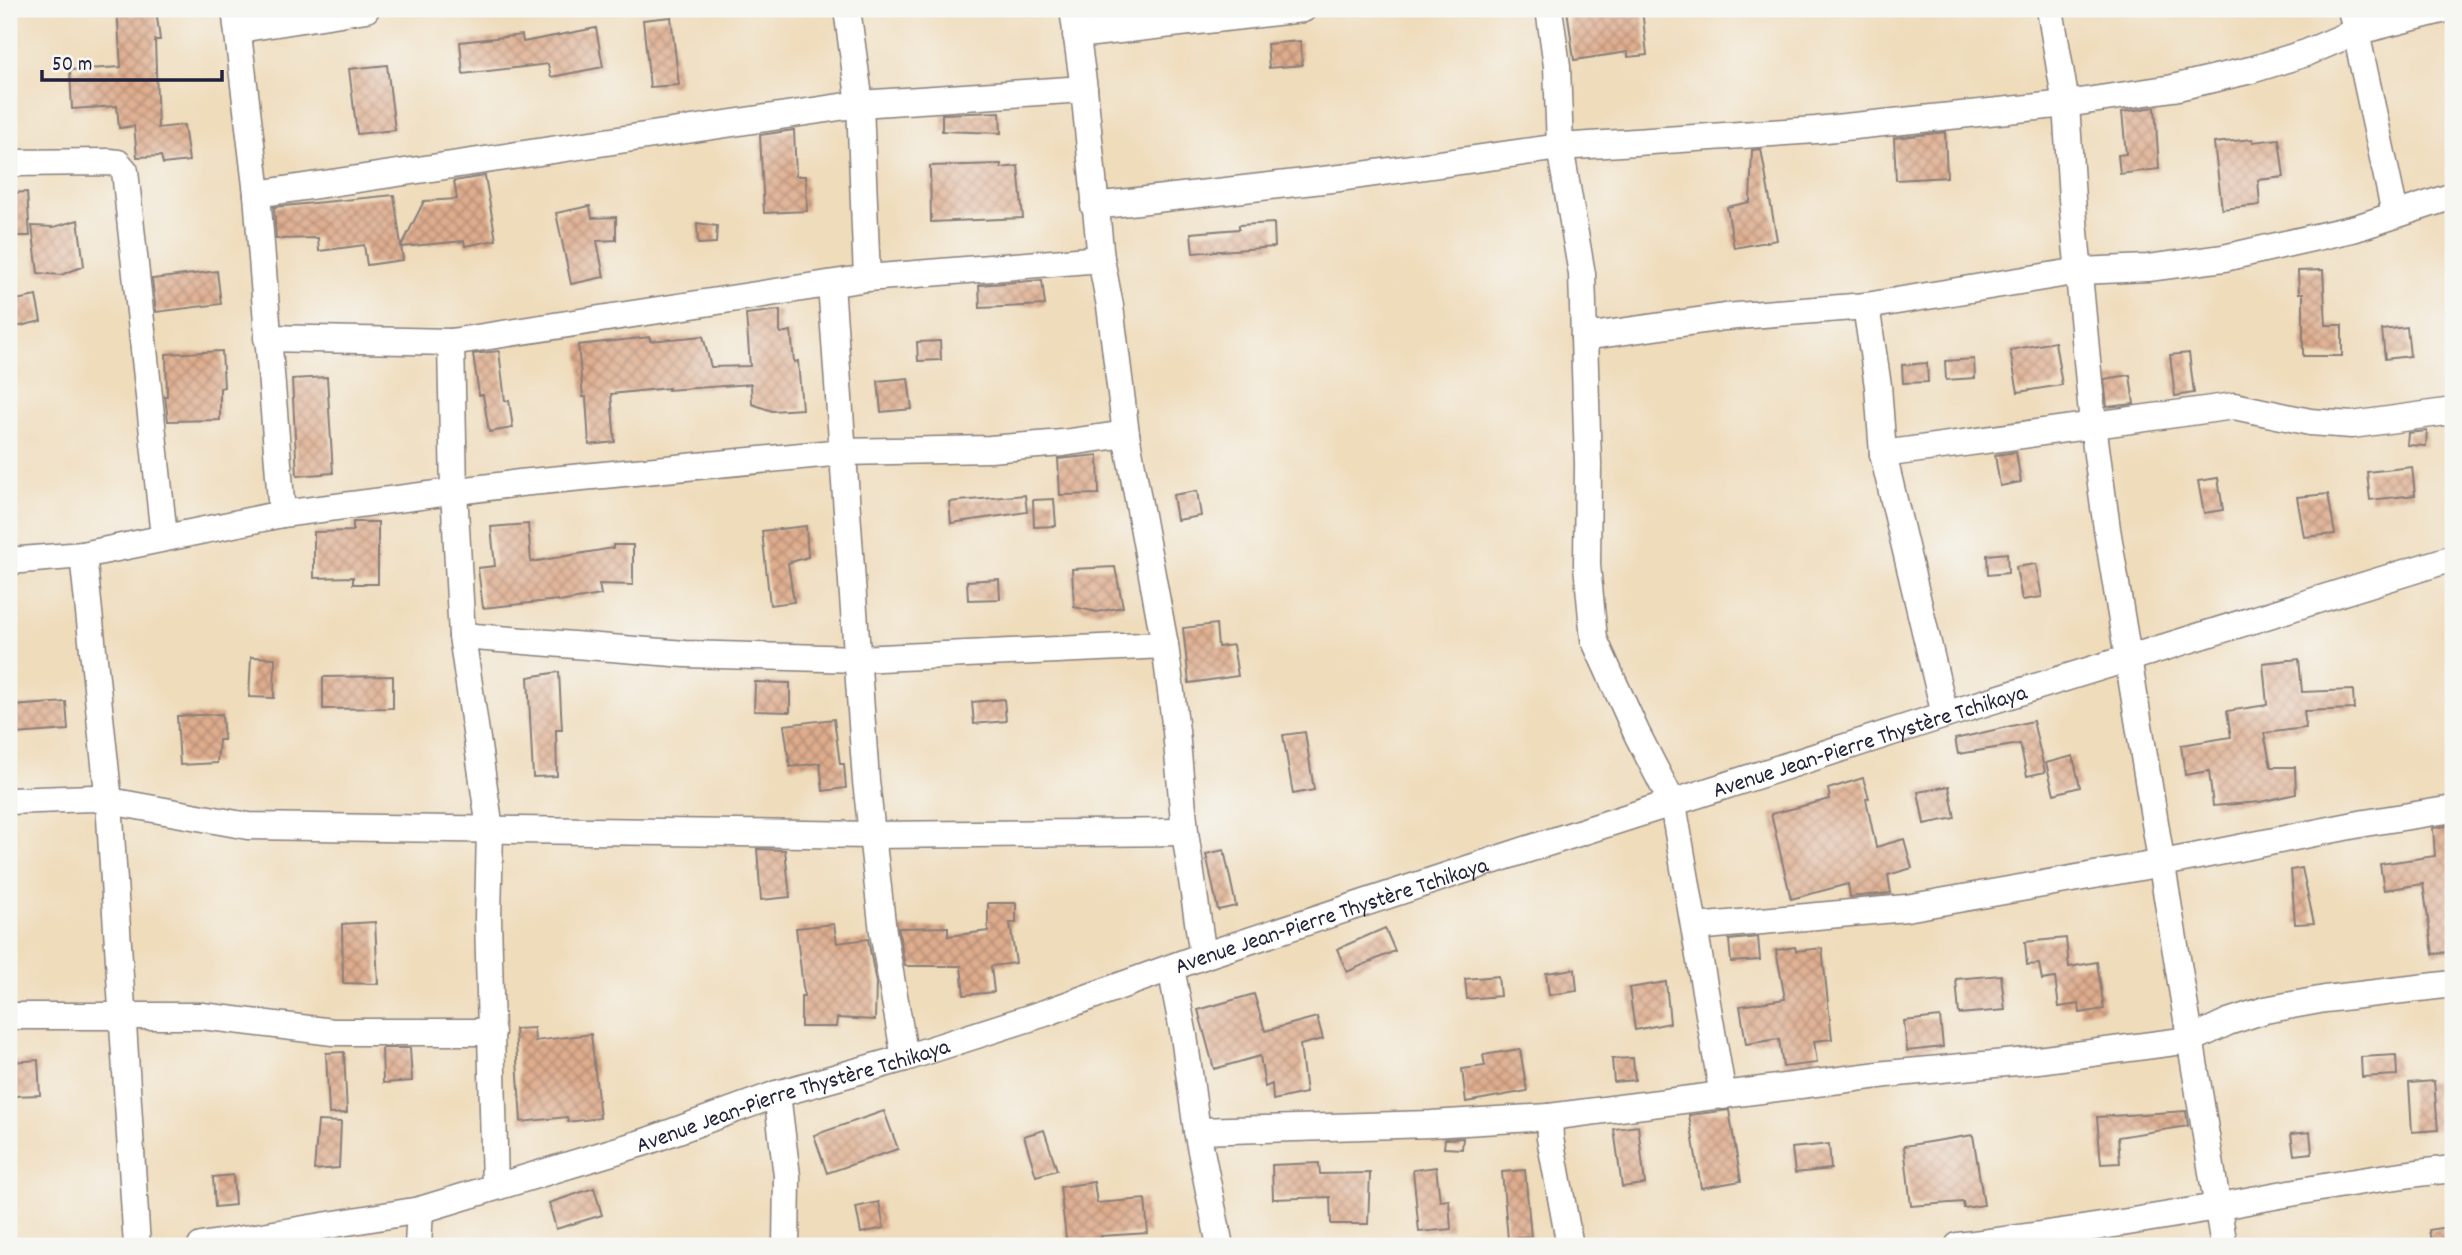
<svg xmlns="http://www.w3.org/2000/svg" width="2462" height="1255" viewBox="0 0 2462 1255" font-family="Dekko,sans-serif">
<defs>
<pattern id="building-cross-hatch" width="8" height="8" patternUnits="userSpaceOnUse" patternTransform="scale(1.75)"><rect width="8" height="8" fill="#dfad8e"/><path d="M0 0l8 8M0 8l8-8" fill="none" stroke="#b48c75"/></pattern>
</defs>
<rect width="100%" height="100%" fill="#f6f6f2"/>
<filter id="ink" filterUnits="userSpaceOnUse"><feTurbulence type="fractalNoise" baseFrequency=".0143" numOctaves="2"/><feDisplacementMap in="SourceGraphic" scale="14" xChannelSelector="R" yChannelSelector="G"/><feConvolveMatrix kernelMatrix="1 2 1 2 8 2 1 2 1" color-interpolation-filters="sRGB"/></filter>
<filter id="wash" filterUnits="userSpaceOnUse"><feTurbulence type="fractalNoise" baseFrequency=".00686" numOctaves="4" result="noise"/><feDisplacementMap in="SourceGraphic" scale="28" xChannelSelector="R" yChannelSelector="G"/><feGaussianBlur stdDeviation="1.57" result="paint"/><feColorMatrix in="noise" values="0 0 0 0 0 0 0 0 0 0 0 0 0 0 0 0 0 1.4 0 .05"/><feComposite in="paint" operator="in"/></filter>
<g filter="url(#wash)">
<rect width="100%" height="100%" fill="#efdcbb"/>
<g id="blocks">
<!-- building -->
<path fill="url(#building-cross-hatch)" d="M117 9H156L160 40H155L158 128 184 125 189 161 163 164 161 156 137 157 134 126 119 128 117 106 72 109 70 70 121 67Z
M1567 9H1642L1647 55 1628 57V52L1574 60Z
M671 17 679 85 650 87 643 20Z
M596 28 603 67 551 77 548 64 463 74 460 42 522 35 523 42Z
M1300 41 1302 65 1269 68 1267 44Z
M387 65 395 130 357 134 349 69Z
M2155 107 2159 169 2120 174 2118 155 2126 154 2122 112Z
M1000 112 1001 133 942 131V114Z
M794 130 796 176H806L807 211 764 213 760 135Z
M1945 132 1947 177 1896 180 1894 138Z
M2253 139V142L2279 139 2284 177 2258 180 2260 205 2222 209 2214 143Z
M1761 149 1777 240 1734 248 1727 207 1750 202 1752 150Z
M1001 164V168L1018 166 1023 218 931 222 930 166Z
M485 176 496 240 465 246 464 241 401 247 424 201 457 199 454 181Z
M27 192 30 236H9V193Z
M394 195 403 260 367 265 364 245 319 251 318 238 276 239 274 207Z
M590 206 592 218 616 217V240L597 241 604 277 571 284 556 213Z
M78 220 84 266 61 275 38 273 32 226 54 227Z
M697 223 717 226 716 243 698 244Z
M1274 223 1275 247 1193 253 1191 233 1239 229V225Z
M2323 270 2326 325H2342V356H2303V293H2299L2298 271Z
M217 271 221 304 156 312 152 279Z
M1042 280 1045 305 980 308 979 285Z
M36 296 41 321 16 327 11 301Z
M780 310V333L791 331 794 362 798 361 802 409 772 411 752 404 751 384 668 390 669 388 611 394 615 442 589 445 586 397H583L578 345 650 337V341L703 336 711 367 750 366 746 314Z
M2407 327 2410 356 2385 359 2382 330Z
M940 341 941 360 918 361 917 342Z
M2055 342 2062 385 2018 392 2010 350Z
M222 351 224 387 220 388V420L168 421 165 396H167L166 354Z
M499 351 505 401 509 400 513 428 489 432 483 395H479L473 354Z
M2189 353 2194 393 2175 396 2170 355Z
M1974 359 1975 378 1946 380 1945 361Z
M1927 363 1928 382 1903 383 1902 365Z
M2130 375 2134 404 2107 407 2104 379Z
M327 377 333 473 297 476 292 379Z
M908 378 912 409 881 412 878 381Z
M2427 431 2426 446 2407 445 2408 433Z
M2016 452 2021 482 2000 486 1995 455Z
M1098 455 1099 494 1060 495 1058 459Z
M2412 467 2415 495 2370 500 2367 472Z
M2218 478 2223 510 2204 513 2198 481Z
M1197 491 1201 516 1177 520 1173 495Z
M2328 494 2335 534 2304 537 2297 497Z
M1025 495 1027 512 951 523 949 502Z
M1054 499 1056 526 1034 527 1033 500Z
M353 522H378V584H353V577L314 578V532L353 531Z
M528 524 531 562 613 548V545H633V585L599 584 601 595 559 602 558 600 483 608 478 568 495 566 491 527Z
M806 526 808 557 788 563 794 602 770 605 762 531Z
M2007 553 2008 573 1988 575 1987 555Z
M2036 564 2042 597 2022 600 2016 567Z
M1115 567 1123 607 1097 612 1074 607 1072 569Z
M999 579 1000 599 968 600 967 581Z
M1216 624 1218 647 1233 645 1238 676 1189 683 1183 628Z
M251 657 275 658 274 698 249 697Z
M2299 659 2302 692 2353 690 2354 709 2304 711 2306 728 2264 733 2271 767H2295L2296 794 2260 802 2213 806 2209 771 2185 775 2181 745 2231 737 2227 711 2267 705 2263 663Z
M559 672 562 730H556L557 776 533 777 528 677Z
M393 676V708L323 709V677Z
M755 682 790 683V712L754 711Z
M1004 699 1006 721 974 724 972 702Z
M66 702 68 730 15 734 13 706Z
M222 714 224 740H219L217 763 180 765 177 716Z
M834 719 840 764H844L846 788 823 791 820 763 790 767 784 725Z
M2033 721 2045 772 2027 776 2020 744 1958 754 1955 739Z
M1305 732 1314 790 1293 794 1283 735Z
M2073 756 2080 787 2054 794 2046 763Z
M1863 778 1869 798 1866 799 1876 847 1904 839 1912 868 1888 875 1891 893 1850 897 1848 884 1791 899 1771 814 1830 799 1828 789Z
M1949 786 1955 818 1924 824 1918 792Z
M2453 825V951L2433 954 2423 884 2384 890 2380 864 2435 856 2433 828Z
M757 849 785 850 790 897 761 900Z
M1224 850 1236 906 1218 910 1206 854Z
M2302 868 2314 923 2295 924 2291 870Z
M988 903H1016V923H1010L1016 963 991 966 994 992 964 995 961 966H905L898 928 948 927V936L988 931Z
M375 922 378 984 343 983 342 924Z
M834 924 837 943 868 939 876 983 875 1020 837 1018 836 1027H801V996H804L796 928Z
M1385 928 1395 951 1347 972 1337 949Z
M1758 937 1760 960 1731 962 1729 940Z
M2066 938 2069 967 2097 962 2104 1009 2080 1013 2079 1004 2059 1007 2055 978 2042 980 2039 964 2027 965 2025 942Z
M1795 947 1796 951 1822 948 1832 1039 1814 1041 1817 1063 1783 1067 1779 1039 1746 1044 1740 1006 1785 999 1776 950Z
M1575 969 1577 991 1549 995 1546 973Z
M2001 975 2005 1010 1959 1014 1956 979Z
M1498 976 1500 996 1467 999 1465 979Z
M1666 982 1670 1023 1635 1030 1629 988Z
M1254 994 1265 1031 1317 1017 1323 1039 1300 1045 1306 1093 1273 1100 1272 1084 1265 1087 1260 1056 1214 1069 1198 1010Z
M1940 1017 1943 1047 1907 1051 1904 1021Z
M534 1028 535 1041 591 1034 600 1118 568 1122 567 1117 521 1122 515 1029Z
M382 1048H410L412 1081 383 1083Z
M1520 1049 1527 1091 1466 1102 1462 1069 1485 1066 1483 1055Z
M344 1052 347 1113 329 1114 326 1053Z
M2396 1055 2397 1075 2362 1077 2361 1057Z
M1633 1058 1635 1080 1614 1082 1612 1059Z
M38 1060 40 1095 13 1096 11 1062Z
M2434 1081 2438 1130 2412 1132 2409 1083Z
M1729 1110 1741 1181 1701 1188 1689 1115Z
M884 1111 898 1149 827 1173 814 1135Z
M2186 1111 2188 1126 2118 1137 2120 1163 2101 1164 2097 1117Z
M318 1121 341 1122 339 1168 314 1170Z
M1638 1126 1645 1184 1622 1187 1614 1129Z
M1044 1130 1057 1170 1036 1176 1024 1136Z
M2310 1132 2312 1153 2294 1155 2291 1134Z
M1973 1135 1984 1205 1964 1208 1963 1202 1911 1206 1904 1146Z
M1463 1138 1462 1149 1444 1148 1445 1139Z
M1829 1144 1831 1169 1795 1173 1792 1148Z
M1319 1163 1320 1174 1370 1173 1368 1224H1331L1330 1197 1273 1199 1272 1165Z
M1436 1167 1440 1201 1449 1200 1451 1229 1419 1232 1413 1170Z
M1525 1170 1531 1237 1508 1239 1502 1172Z
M233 1175 235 1205 215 1207 213 1177Z
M1094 1182 1097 1203 1145 1199 1148 1233 1101 1236 1102 1246H1067L1060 1187Z
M594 1188 602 1215 556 1229 549 1203Z
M879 1202 884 1228 861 1233 856 1207Z
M2453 1226V1244L2432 1246 2429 1230Z"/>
</g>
</g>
<g filter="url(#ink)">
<use href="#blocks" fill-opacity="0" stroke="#887f7b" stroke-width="2"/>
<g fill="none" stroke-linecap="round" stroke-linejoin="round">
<!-- minor casing -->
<g stroke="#887f7b" stroke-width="29">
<g id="minor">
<path d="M235 9 257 194 282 514"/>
<path d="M847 9 860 104 867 278"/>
<path d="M1073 9 1084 89 1101 259 1110 306 1126 434 1165 645 1176 731 1185 832 1203 956"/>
<path d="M1549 9 1557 66 1560 147 1582 274 1588 464 1587 565 1594 639 1637 734 1673 804 1723 1096"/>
<path d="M2050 9 2066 104 2072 199 2093 425 2107 529 2224 1246"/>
<path d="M2351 9 2395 214"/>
<path d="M239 29 366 9"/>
<path d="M1076 35 1303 9"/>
<path d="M9 163 109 162 118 163 125 171 164 537"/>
<path d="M257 194 860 104 1084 89"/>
<path d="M1094 206 1340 178 1560 147 1816 130 2066 104 2173 88 2251 70 2306 53 2355 32 2446 9"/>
<path d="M831 284 866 781 883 932 905 1058"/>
<path d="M1866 306 1878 386 1883 454 1945 715"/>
<path d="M1584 337 1725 317 1866 306 2080 271 2148 268 2224 258 2356 228 2453 196"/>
<path d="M267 338 451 342 867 278 1101 259"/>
<path d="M451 342 454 491 462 636 490 829 488 918 495 1186"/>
<path d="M1883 454 2234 406 2310 422 2352 425 2453 411"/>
<path d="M83 555 109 802 137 1246"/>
<path d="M9 561 83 555 282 514 520 483 843 452 990 449 1063 443 1126 434"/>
<path d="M462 636 685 654 858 659 1165 645"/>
<path d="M9 801 93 798 248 826 872 835 1185 832"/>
<path d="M1695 927 1906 908 2163 863 2365 823 2453 809"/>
<path d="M1171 968 1184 1036 1197 1131 1220 1246"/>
<path d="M9 1016H202L333 1032H492"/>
<path d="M777 1094 787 1176 786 1246"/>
<path d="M1549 1117 1550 1138 1570 1246"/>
<path d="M1197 1131 1431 1124 1549 1117 1887 1074 2038 1060 2190 1040 2228 1022 2265 1010 2325 999 2453 984"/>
<path id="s1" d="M201 1246 420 1210 645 1142 777 1094 905 1058 1045 1013 1203 956 1513 854 1945 715 2453 558"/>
<path d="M418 1246 420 1210"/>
<path d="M1958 1246C2046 1235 2134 1222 2221 1206 2298 1191 2375 1177 2453 1169"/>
</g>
</g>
<!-- minor -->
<use href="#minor" stroke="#fff" stroke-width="26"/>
</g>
</g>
<g text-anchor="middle" stroke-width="5" stroke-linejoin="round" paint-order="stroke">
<!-- street labels -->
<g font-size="23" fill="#22223b" stroke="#f6f6f2">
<text dy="8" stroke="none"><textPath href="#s1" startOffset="1746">Avenue Jean-Pierre Thystère Tchikaya</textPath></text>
<text dy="8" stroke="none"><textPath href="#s1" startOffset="1180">Avenue Jean-Pierre Thystère Tchikaya</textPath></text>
<text dy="8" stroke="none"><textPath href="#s1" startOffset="612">Avenue Jean-Pierre Thystère Tchikaya</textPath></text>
</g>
</g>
<!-- margin -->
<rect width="2462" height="1255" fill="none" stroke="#f6f6f2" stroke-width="35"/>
<!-- scale -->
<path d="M42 70v10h180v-10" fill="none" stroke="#22223b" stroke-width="3.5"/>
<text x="52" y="70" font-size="21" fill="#22223b" stroke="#f6f6f2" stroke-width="5" paint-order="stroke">50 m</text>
</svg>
